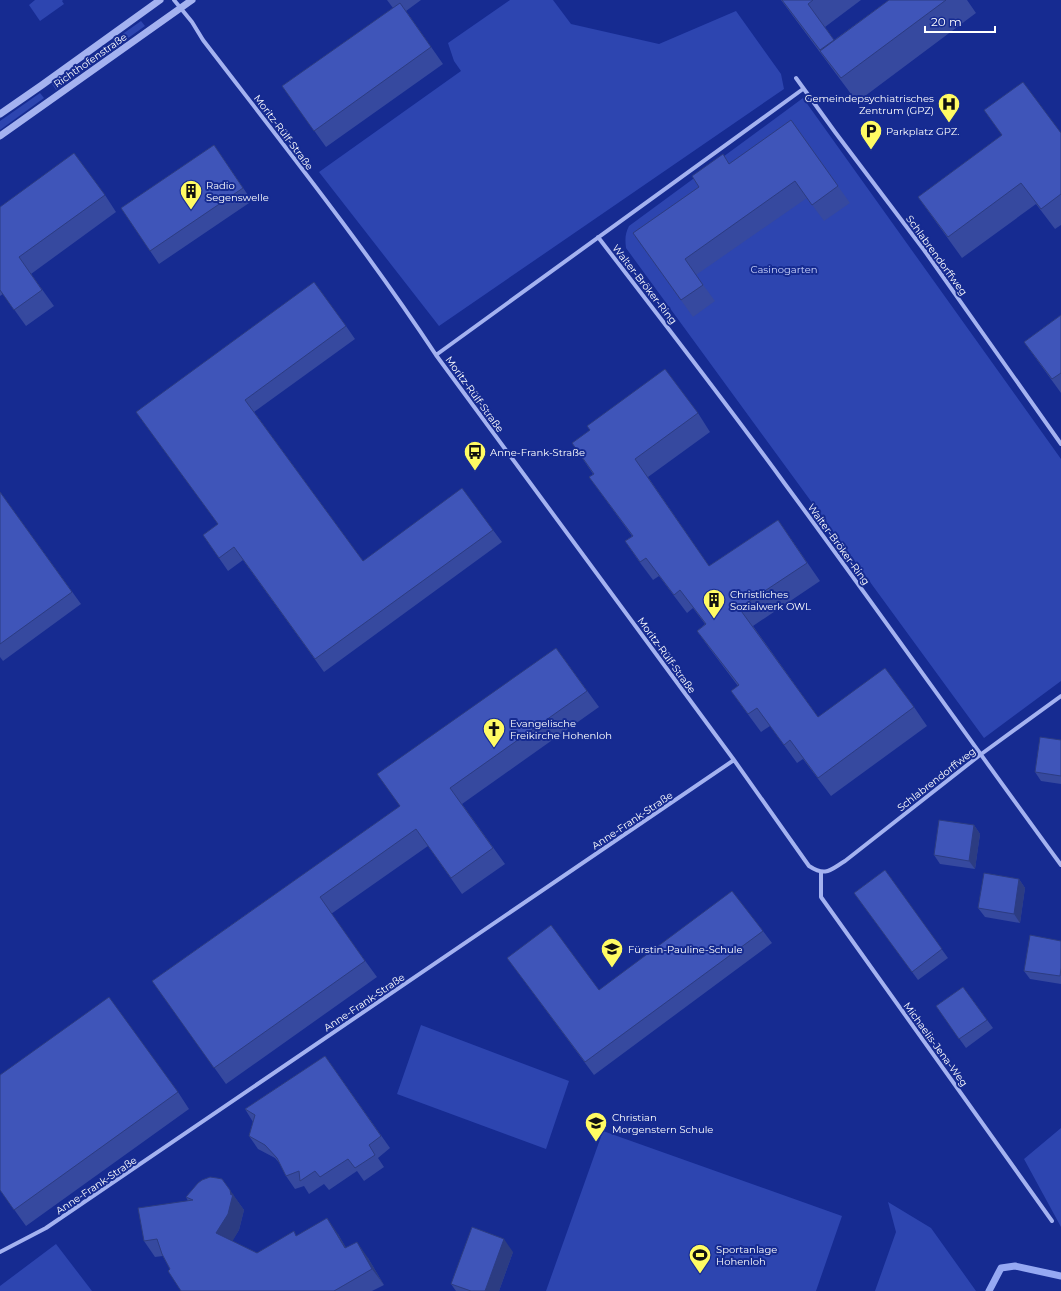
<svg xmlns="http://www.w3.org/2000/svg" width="1061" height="1291" viewBox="0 0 1061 1291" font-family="Montserrat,sans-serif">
<rect width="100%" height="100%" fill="#162b91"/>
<!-- green -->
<path fill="#2d45b0" d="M35 0H63L62 1 64 4 40 21 29 5Z
M510 0H553L571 24 659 44 736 11 781 74 784 89 439 326 319 172 461 71 454 61 448 43Z
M141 21 145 26 56 90 52 84Z
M40 93 44 98 0 130V121Z
M803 98 1061 459V681L984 738 626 248C625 239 625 234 629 226Z
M421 1025 569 1081 546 1149 397 1094Z
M1061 1128V1227L1024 1159Z
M603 1131 842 1216 816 1291H546Z
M888 1202 931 1228 976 1291H875L896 1232Z
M56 1244 92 1291H0V1286Z"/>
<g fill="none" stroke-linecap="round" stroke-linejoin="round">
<!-- stream -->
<path stroke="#96a9f3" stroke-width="7" d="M989 1291 1001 1268 1015 1266 1061 1276"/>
<!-- minor -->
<path stroke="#a4b2f0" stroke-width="4" d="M174 0 192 22 203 40C282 143 364 246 436 355L734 760 809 866C826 877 830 870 845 861L980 755 1061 696
M796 78 835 132 924 250 1061 444
M598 237C661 319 724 400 785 484 878 610 968 738 1061 865
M436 355 803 89
M821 872V897L1052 1221
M0 1252 46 1228 734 760"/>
<!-- tertiary -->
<path stroke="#a4b2f0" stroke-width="7" d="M0 114 42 85 160 0
M0 136 192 0"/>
</g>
<!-- wall -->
<path fill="#36499f" d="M387 0H421L406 11 443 64 326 147 282 86 393 8Z
M781 0H861L825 27 834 40 889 0H967L976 13 857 102Z
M984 110 1061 133V225L1055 229 1036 204 962 258 918 197 1002 135Z
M791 120 850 203 824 221 807 198 696 275 715 301 693 317 633 233 699 187 729 164Z
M214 145 252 201 159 264 121 208Z
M105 195 116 212 31 274 54 306 26 326 3 294 0 296V207Z
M1061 315V393L1024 342Z
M346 326 355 339 254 412 363 561 493 530 502 542 324 672 243 560 228 571 203 535 218 524 136 412Z
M698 413 710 432 648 477 709 566 778 520 820 581 753 626 818 717 914 707 927 726 831 796 803 759 797 763 770 726 761 732 744 709 731 691 738 686 710 649 697 631 705 624 693 608 687 613 659 576 653 580 638 560 625 541 632 536 589 477 593 474 572 443Z
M0 492 81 604 3 661 0 657Z
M556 648 599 707 462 804 505 864 462 894 428 846 331 914 377 977 226 1084 152 981 400 806Z
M1061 740V784L1041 781 1035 772Z
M974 825 980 834 975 869 940 864 934 855Z
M885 870 948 958 918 980 854 893Z
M1019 879 1025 888 1020 923 985 917 978 908Z
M763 931 772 943 594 1075 507 958 599 990Z
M1061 941V984L1030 979 1024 971Z
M963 987 993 1028 966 1048 936 1006Z
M325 1056 390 1148 378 1158 384 1167 364 1181 357 1171 329 1190 324 1184 309 1194 304 1186 295 1189 286 1176 281 1165 275 1158 258 1149 249 1136 253 1122 245 1109Z
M178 1092 189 1109 26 1226 0 1190Z
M233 1195 244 1210 239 1230 232 1241 257 1253 297 1235 338 1234 346 1248 368 1258 384 1285 372 1291H181L163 1256 155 1257 144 1241 188 1201 186 1197Z
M513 1252 499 1291H456L451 1284Z"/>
<!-- shaded-wall -->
<path fill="#2c3c82" d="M974 825 980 834 975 869 969 861Z
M1019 879 1025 888 1020 923 1014 914Z
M230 1190 244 1210 239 1230 228 1249 216 1233 231 1195Z
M327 1218 338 1234 356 1264 345 1248Z
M504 1239 513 1252 499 1291H485Z
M357 1242 368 1258 384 1285 372 1269Z"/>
<!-- building -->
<path fill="#3f55b9" stroke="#2c3c82" d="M782 0H813L808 4 834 40 820 50Z
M889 0H946L841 78 820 51Z
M400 3 431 47 314 131 282 86Z
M1023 82 1061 133V194L1041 209 1021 183 948 237 918 197 1002 135 984 110Z
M791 120 838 186 812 205 795 181 685 259 703 285 681 300 633 233 699 187 692 176 723 154 729 164Z
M214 145 243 188 150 251 121 208Z
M74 153 105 195 19 257 42 290 14 310 0 290V207Z
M314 282 346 326 245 400 363 561 462 488 493 530 315 659 234 547 219 558 203 535 218 524 136 412Z
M1061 315V373L1052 379 1024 342Z
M665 369 698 413 635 459 709 566 778 520 807 563 739 608 818 717 885 668 914 707 818 778 790 740 784 745 757 708 748 714 731 691 739 685 697 631 706 624 680 590 674 595 646 558 640 562 625 541 633 536 589 477 594 474 572 443 590 430 587 426Z
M0 492 72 592 0 644Z
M556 648 587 691 450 788 493 848 451 878 416 829 320 897 365 961 214 1068 152 981 400 806 377 774Z
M1040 737 1061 740V776L1035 772Z
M939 820 974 825 969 861 934 855Z
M885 870 942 949 912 972 854 893Z
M984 873 1019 879 1014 914 978 908Z
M732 891 763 931 585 1062 507 958 551 925 599 990Z
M1030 935 1061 941V968L1060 976 1024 971Z
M963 987 987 1020 959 1039 936 1006Z
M109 997 178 1092 14 1210 0 1190V1075Z
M325 1056 381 1136 369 1145 375 1155 355 1168 348 1159 320 1177 315 1171 300 1181 299 1171 286 1176 277 1158 265 1145 249 1136 255 1115 245 1109Z
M210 1177 217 1178 222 1179 230 1190 231 1195 233 1194 228 1214 216 1233 257 1253 294 1231 296 1236 327 1218 345 1248 357 1242 372 1269 334 1291H181L168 1271 170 1269 162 1254 157 1239 144 1241 138 1208 193 1200 186 1197 198 1183 202 1180Z
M472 1227 504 1239 485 1291H471L451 1284Z"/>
<!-- icons -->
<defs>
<g id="hospital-pin" transform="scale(1.15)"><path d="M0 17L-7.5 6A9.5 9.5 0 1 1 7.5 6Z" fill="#fffb63" stroke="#162b91"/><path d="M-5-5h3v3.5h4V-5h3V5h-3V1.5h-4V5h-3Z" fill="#111"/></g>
<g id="parking-pin" transform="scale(1.15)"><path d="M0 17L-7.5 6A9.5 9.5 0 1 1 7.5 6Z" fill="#fffb63" stroke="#162b91"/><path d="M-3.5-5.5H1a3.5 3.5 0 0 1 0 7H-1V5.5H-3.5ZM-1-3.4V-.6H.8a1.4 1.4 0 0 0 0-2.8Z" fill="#111"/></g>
<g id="building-pin" transform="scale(1.15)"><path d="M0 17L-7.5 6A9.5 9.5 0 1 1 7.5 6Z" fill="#fffb63" stroke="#162b91"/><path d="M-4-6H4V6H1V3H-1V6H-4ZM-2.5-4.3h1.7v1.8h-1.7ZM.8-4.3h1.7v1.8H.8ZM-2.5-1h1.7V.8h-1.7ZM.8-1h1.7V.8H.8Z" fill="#111"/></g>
<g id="bus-pin" transform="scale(1.15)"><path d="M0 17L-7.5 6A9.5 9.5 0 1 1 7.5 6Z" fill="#fffb63" stroke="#162b91"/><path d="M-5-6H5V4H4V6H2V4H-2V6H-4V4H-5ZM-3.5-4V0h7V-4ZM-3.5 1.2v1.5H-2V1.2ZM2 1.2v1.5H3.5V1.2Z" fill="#111"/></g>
<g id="church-pin" transform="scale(1.15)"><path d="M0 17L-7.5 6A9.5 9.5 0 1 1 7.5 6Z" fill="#fffb63" stroke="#162b91"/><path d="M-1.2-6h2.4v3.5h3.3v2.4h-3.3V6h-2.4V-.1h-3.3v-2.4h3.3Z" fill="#111"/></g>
<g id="school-pin" transform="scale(1.15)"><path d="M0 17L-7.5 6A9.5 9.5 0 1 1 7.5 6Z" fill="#fffb63" stroke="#162b91"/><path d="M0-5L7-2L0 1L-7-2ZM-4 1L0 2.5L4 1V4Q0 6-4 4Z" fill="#111"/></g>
<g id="stadium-pin" transform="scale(1.15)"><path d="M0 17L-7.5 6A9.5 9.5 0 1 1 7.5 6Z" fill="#fffb63" stroke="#162b91"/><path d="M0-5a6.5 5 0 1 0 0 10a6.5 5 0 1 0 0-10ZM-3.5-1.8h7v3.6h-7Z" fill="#111"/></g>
</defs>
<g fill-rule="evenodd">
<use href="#hospital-pin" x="949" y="104"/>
<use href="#parking-pin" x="871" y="131"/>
<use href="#building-pin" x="191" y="191"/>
<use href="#bus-pin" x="475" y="452"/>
<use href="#building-pin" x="714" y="600"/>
<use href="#church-pin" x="494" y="729"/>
<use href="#school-pin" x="612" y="949"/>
<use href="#school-pin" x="596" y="1123"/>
<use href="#stadium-pin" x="700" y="1255"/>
</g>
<g text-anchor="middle" stroke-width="4" stroke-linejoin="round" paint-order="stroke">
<!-- street labels -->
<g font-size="10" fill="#fff" stroke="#162b91">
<text transform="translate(90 60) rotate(-35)" y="4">Richthofenstraße</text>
<text transform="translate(284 132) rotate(53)" y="4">Moritz-Rülf-Straße</text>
<text transform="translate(937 255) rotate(54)" y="4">Schlabrendorffweg</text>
<text transform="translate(645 284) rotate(52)" y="4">Walter-Bröker-Ring</text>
<text transform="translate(475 394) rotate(54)" y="4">Moritz-Rülf-Straße</text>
<text transform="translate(839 544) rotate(54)" y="4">Walter-Bröker-Ring</text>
<text transform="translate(667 655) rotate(54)" y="4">Moritz-Rülf-Straße</text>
<text transform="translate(936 779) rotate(-38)" y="4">Schlabrendorffweg</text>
<text transform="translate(632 820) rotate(-34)" y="4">Anne-Frank-Straße</text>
<text transform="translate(364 1002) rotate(-34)" y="4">Anne-Frank-Straße</text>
<text transform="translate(936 1044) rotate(54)" y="4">Michaelis-Jena-Weg</text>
<text transform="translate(96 1185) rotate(-34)" y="4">Anne-Frank-Straße</text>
</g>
<!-- poi labels -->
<g font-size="10" fill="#fff" stroke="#162b91" text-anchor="start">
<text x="934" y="102" text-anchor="end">Gemeindepsychiatrisches<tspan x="934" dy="12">Zentrum (GPZ)</tspan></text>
<text x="886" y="135">Parkplatz GPZ.</text>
<text x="206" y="189">Radio<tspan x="206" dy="12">Segenswelle</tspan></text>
<text x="490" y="456">Anne-Frank-Straße</text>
<text x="730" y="598">Christliches<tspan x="730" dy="12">Sozialwerk OWL</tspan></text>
<text x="510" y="727">Evangelische<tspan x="510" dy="12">Freikirche Hohenloh</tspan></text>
<text x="628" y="953">Fürstin-Pauline-Schule</text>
<text x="612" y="1121">Christian<tspan x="612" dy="12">Morgenstern Schule</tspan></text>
<text x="716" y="1253">Sportanlage<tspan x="716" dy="12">Hohenloh</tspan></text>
</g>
<!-- park labels -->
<g font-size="10" fill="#cbd4fb" stroke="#162b91">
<text x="784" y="273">Casinogarten</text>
</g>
</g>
<!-- scale -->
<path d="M925 26v6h70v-6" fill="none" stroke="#ffffff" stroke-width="2"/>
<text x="931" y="26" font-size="12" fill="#ffffff" stroke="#162b91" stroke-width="3" paint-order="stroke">20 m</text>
</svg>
